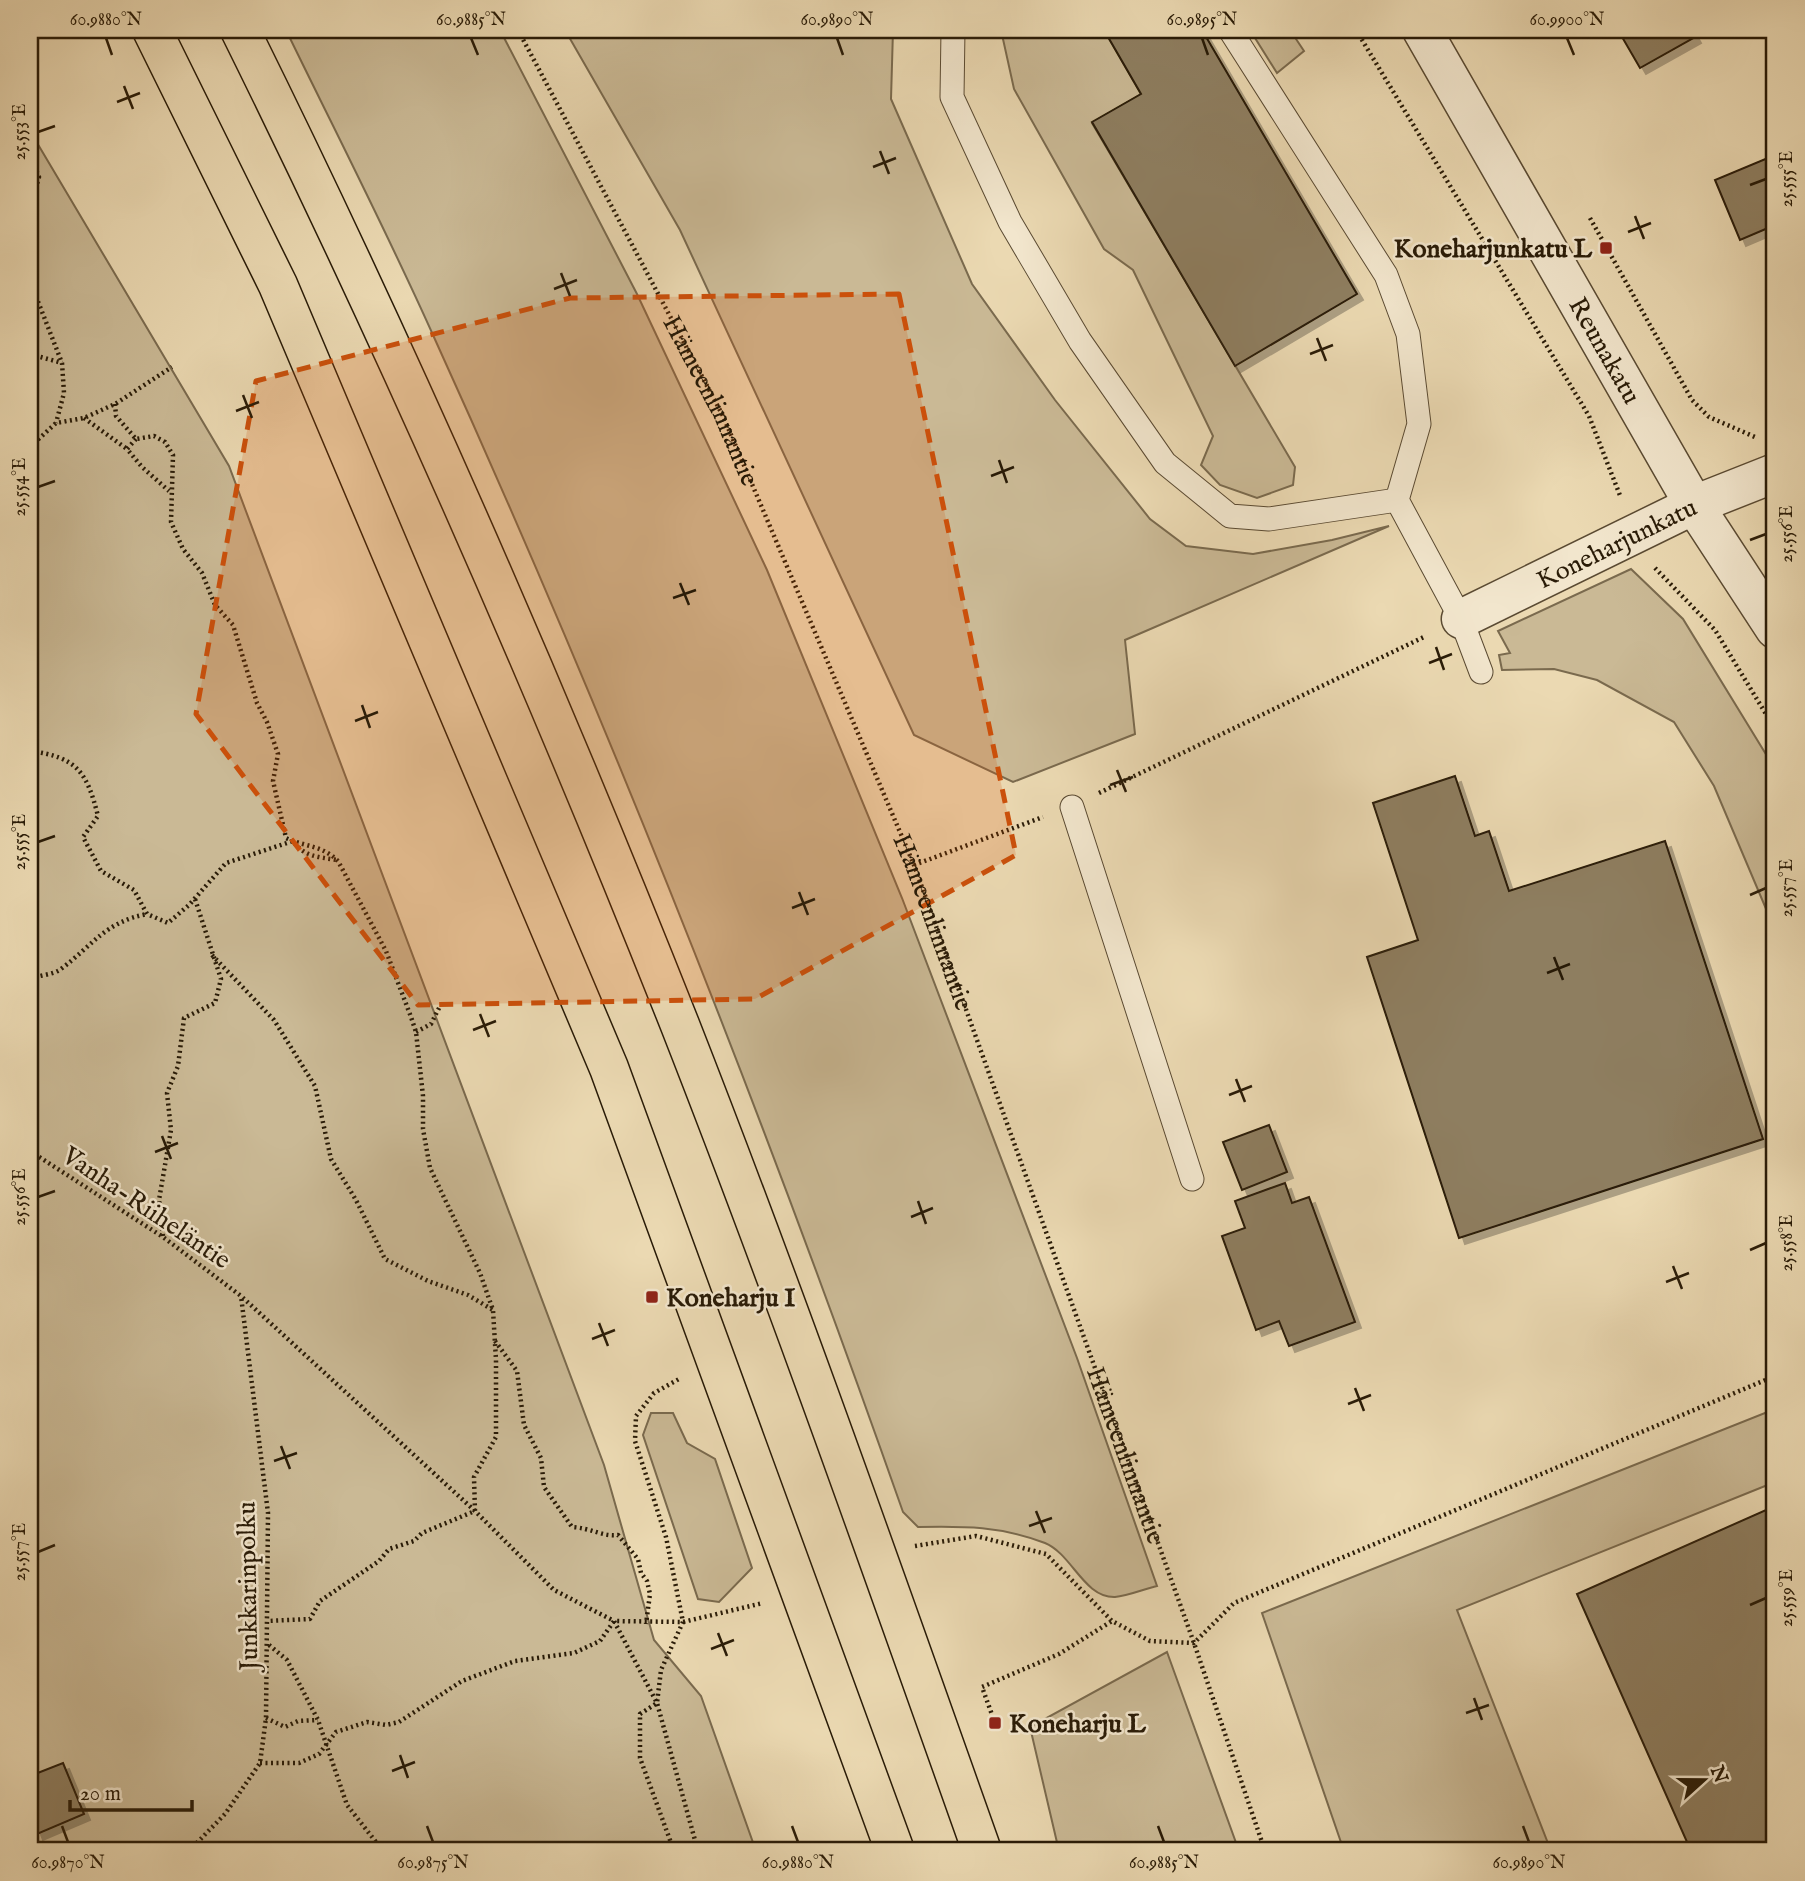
<svg xmlns="http://www.w3.org/2000/svg" width="1805" height="1881" font-family="'IM FELL English',serif">
  <style>
    .green { fill: #cab995; stroke: #7a6a4e; stroke-width: 2 }
    .building { fill: #8e7e60; stroke: #291b07; stroke-width: 2; filter: url(#shadow) }
    .lines { fill: none; stroke-linecap: round; stroke-linejoin: round }
    .service-casing { stroke: #5a4a32; stroke-width: 25 }
    .minor-casing { stroke: #5a4a32; stroke-width: 41 }
    .tertiary-casing { stroke: #5a4a32; stroke-width: 41 }
    .primary-casing { stroke: #291b07; stroke-width: 41 }
    .path { stroke: #291b07; stroke-width: 4.5; stroke-dasharray: 2 3.5; stroke-linecap: butt }
    .service { stroke: #f2e6cd; stroke-width: 23 }
    .minor { stroke: #f2e6cd; stroke-width: 38 }
    .tertiary { stroke: #f2e6cd; stroke-width: 38 }
    .primary { stroke: #ebd9b2; stroke-width: 38 }
    .marked { fill: #cb500b; fill-opacity: 0.2; stroke: #cb500b; stroke-width: 5; stroke-dasharray: 14 9; stroke-linejoin: round }
    .ticks { fill: none; stroke: #291b07; stroke-width: 2.5 }
    .poi-dot { fill: #8f2418; stroke: #f2e6cd; stroke-width: 2.5 }
    .labels { text-anchor: middle; stroke-width: 5; stroke-linejoin: round; paint-order: stroke }
    .poi-label { font-size: 26px; font-weight: bold; fill: #291b07; stroke: #f2e6cd; text-anchor: start }
    .street-label { font-size: 26px; fill: #291b07; stroke: #f2e6cd }
    .neatline { fill: none; stroke: #291b07; stroke-width: 2.5 }
    .ticks-label { font-size: 18px; text-anchor: middle; fill: #291b07 }
  </style>
  <defs>
    <filter id="shadow"><feDropShadow dx="6" dy="6" stdDeviation="0" flood-color="#0004"/></filter>
  </defs>
  <rect width="100%" height="100%" fill="#ebd9b2"/>
  <filter id="stains"><feTurbulence type="fractalNoise" baseFrequency=".00286" numOctaves="4"/><feColorMatrix values="0 0 0 0 .2 0 0 0 0 .09 0 0 0 0 .02 0 0 0 .5 -.17"/></filter>
  <radialGradient id="worn" r=".72"><stop offset=".6" stop-color="#630" stop-opacity="0"/><stop offset="1" stop-color="#630" stop-opacity=".3"/></radialGradient>
  <g class="green">
    <path d="M286,30h214l137,264 130,276 135,328 175,460 80,228c-13,3 -29,10 -42,11 -31,1 -43,-43 -70,-54 -44,-17 -81,-17 -127,-16l-15,-15c-140,-398 -295,-792 -470,-1177 -46,-103 -98,-204 -147,-305z"/>
    <path d="M565,30h328l-2,69 81,185 83,116 95,119 36,27 67,8 79,-14 57,-14 -264,114 10,94 -122,48 -99,-47 -234,-505z"/>
    <path d="M1001,30h103l37,64 -49,29 203,344 -2,18 -36,13 -37,-13 -19,-20 12,-29 -80,-166 -29,-21 -90,-160z"/>
    <path d="M1250,30h40l14,21 -27,22z"/>
    <path d="M30,131l199,335 375,999 50,175 47,56 55,155h-726z"/>
    <path d="M1631,569l52,50 92,150v161l-61,-144 -40,-64 -77,-42 -43,-11 -52,1 -3,-15 11,-2 -12,-22z"/>
    <path d="M1775,1409v73l-318,128 94,241h-207l-82,-238z"/>
    <path d="M651,1413h22l14,30 28,16 37,109 -33,34 -21,-3 -55,-164z"/>
    <path d="M1167,1652l72,199h-180l-29,-124z"/>
  </g>
  <g class="building">
    <path d="M1104,30h98l155,264 -122,72 -143,-244 49,-28z"/>
    <path d="M1618,30h73l4,7 -55,31z"/>
    <path d="M1775,155v70l-35,15 -25,-60z"/>
    <path d="M1455,776l20,60 14,-5 20,60 156,-50 98,298 -304,99 -92,-281 51,-17 -45,-137z"/>
    <path d="M1269,1125l18,47 -45,18 -19,-48z"/>
    <path d="M1285,1183l7,20 17,-6 46,125 -66,24 -10,-25 -23,9 -34,-94 23,-8 -10,-27z"/>
    <path d="M1775,1506v345h-84l-114,-257z"/>
    <path d="M63,1763l21,51 -47,20 -7,-19v-39z"/>
  </g>
  <g class="lines">
    <defs>
      <g id="service">
        <path d="M953,30l-1,67 58,125 70,119 85,122 65,53 39,3 128,-19"/>
        <path d="M1230,30l156,245 22,59 11,90 -22,76 64,119 20,53"/>
        <path d="M1072,807l120,372"/>
      </g>
      <g id="minor">
        <path id="s2" d="M1461,619l233,-114 81,-32"/>
      </g>
      <g id="tertiary">
        <path id="s3" d="M1422,30l272,475 81,124"/>
      </g>
      <g id="primary">
        <path d="M152,30l126,255 331,783 286,783"/>
        <path d="M240,30c161,325 306,657 440,995 107,273 204,550 302,826"/>
      </g>
    </defs>
    <use href="#service" class="service-casing"/>
    <use href="#minor" class="minor-casing"/>
    <use href="#tertiary" class="tertiary-casing"/>
    <use href="#primary" class="primary-casing"/>
    <g class="path">
      <path id="s1" d="M518,30l205,386 191,449 280,778 71,208"/>
      <path d="M1356,30l233,386 32,82"/>
      <path d="M30,156l9,21 -9,32"/>
      <path d="M1590,218l102,182 17,17 46,20"/>
      <path d="M30,281l32,82 2,30 -8,30"/>
      <path d="M30,354l32,9"/>
      <path d="M115,404l1,12 20,23 18,-3 11,6 8,13 -2,67 12,27 19,24 13,32 18,20 24,78 10,19 11,32 -5,27 13,57c19,9 36,7 52,23l48,90 25,66 5,15 7,64v33l7,39 50,105 13,37 3,50v77l-22,40 1,34 -53,22 -8,8 -25,8 -10,12 -59,40 -10,18 -42,2"/>
      <path d="M84,418l43,31"/>
      <path d="M136,439l-9,10 15,18 27,24"/>
      <path d="M30,447l26,-24 28,-5 31,-14 57,-37"/>
      <path d="M1655,568l60,62 60,99"/>
      <path d="M30,751c48,6 57,22 68,65l-15,21 18,34 33,19 13,24 21,9 21,-18 37,-42 67,-22c11,16 26,16 44,19"/>
      <path d="M1099,793l327,-157"/>
      <path d="M914,865l129,-48"/>
      <path d="M212,955l62,65 41,66 16,73 25,41 29,59 43,22 40,14 25,15"/>
      <path d="M30,979c9,-4 23,-4 31,-10 32,-24 44,-47 86,-55"/>
      <path d="M416,1032l15,-8 9,-18"/>
      <path d="M30,1151l133,86 78,59 234,215 79,79 60,31 43,82 41,148"/>
      <path d="M163,1236l-4,-36 12,-70 -4,-37 11,-27 6,-48 31,-15 6,-24 -26,-80"/>
      <path d="M495,1341l22,30 7,54 17,33 3,29 28,40c19,1 31,10 46,8l20,24 3,14 6,8 3,13 -4,30"/>
      <path d="M915,1546l61,-10 70,18 66,67 38,20 44,2 40,-40 541,-227"/>
      <path d="M269,1645l18,15 31,60 29,85 36,46"/>
      <path d="M266,1718l19,9 13,-6 20,-1"/>
      <path d="M995,1723l-13,-36 77,-33 53,-33"/>
      <path d="M260,1763h39l20,-9 17,-22 31,-10 19,3 13,-3 63,-41 53,-20 59,-8 26,-12 14,-20 69,1 80,-19"/>
      <path d="M189,1851l36,-37 35,-51 6,-45 2,-205 -27,-217"/>
      <path d="M674,1851l-34,-93v-44l17,-11 4,-33 22,-48 -17,-85 -31,-96 1,-25 18,-23 25,-14"/>
    </g>
    <use href="#service" class="service"/>
    <use href="#minor" class="minor"/>
    <use href="#tertiary" class="tertiary"/>
    <use href="#primary" class="primary"/>
  </g>
  <path class="marked" d="M899,294l117,561 -261,144 -337,6 -222,-291 60,-333 314,-83z"/>
  <path class="ticks" d="M106,38l6,17M471,38l7,17M837,38l6,17M1202,38l6,17M1567,38l7,17M124,86l9,23M117,102l23,-9M38,132l17,-6M880,151l9,23M873,167l23,-9M1750,185l16,-6M1635,216l9,23M1628,232l23,-9M561,273l9,23M554,289l23,-9M1317,338l9,23M1310,354l23,-9M243,395l9,23M236,411l23,-9M999,460l8,23M991,476l23,-9M38,487l17,-6M1750,540l16,-6M680,583l9,22M673,598l23,-8M1436,647l8,23M1429,663l23,-9M362,705l8,23M355,721l23,-9M1117,770l9,22M1110,785l23,-8M38,842l17,-6M799,892l9,23M1750,895l16,-7M792,908l23,-9M1554,957l9,23M1547,973l23,-9M480,1014l9,23M473,1030l23,-9M1236,1079l9,23M1229,1095l23,-9M162,1136l9,23M155,1152l23,-9M38,1197l17,-6M918,1201l8,23M911,1217l22,-9M1750,1250l16,-7M1673,1266l9,23M1666,1282l23,-9M599,1323l9,23M592,1339l23,-9M1355,1388l9,23M1348,1404l23,-9M281,1446l9,23M274,1461l23,-8M1036,1511l9,22M1029,1526l23,-8M38,1552l17,-7M1750,1605l16,-7M718,1633l9,23M711,1649l23,-9M1474,1698l8,22M1466,1713l23,-8M400,1755l8,23M392,1771l23,-9M62,1826l6,16M427,1826l6,16M792,1826l6,16M1158,1826l6,16M1523,1826l6,16"/>
  <g class="poi-dot">
    <rect x="1599" y="241" width="14" height="14" rx="3.5"/>
    <rect x="645" y="1290" width="14" height="14" rx="3.5"/>
    <rect x="988" y="1716" width="14" height="14" rx="3.5"/>
  </g>
  <g class="labels">
    <g class="poi-label">
      <text x="1592" y="257" text-anchor="end">Koneharjunkatu L</text>
      <text x="666" y="1306">Koneharju I</text>
      <text x="1009" y="1732">Koneharju L</text>
    </g>
    <g class="street-label">
      <text dy="9" stroke="none"><textPath href="#s3" startOffset="369">Reunakatu</textPath></text>
      <text dy="9" stroke="none"><textPath href="#s1" startOffset="418">Hämeenlinnantie</textPath></text>
      <text dy="9" stroke="none"><textPath href="#s2" startOffset="173">Koneharjunkatu</textPath></text>
      <text dy="9" stroke="none"><textPath href="#s1" startOffset="985">Hämeenlinnantie</textPath></text>
      <text transform="translate(147 1207) rotate(34)" y="9">Vanha-Riiheläntie</text>
      <text dy="9" stroke="none"><textPath href="#s1" startOffset="1552">Hämeenlinnantie</textPath></text>
      <text transform="translate(247 1586) rotate(-91)" y="9">Junkkarinpolku</text>
    </g>
  </g>
  <rect width="1805" height="1881" fill="none" stroke="#ebd9b2" stroke-width="77"/>
  <g transform="translate(1704 1780) rotate(69)" stroke="#f2e6cd" stroke-width="5" paint-order="stroke">
  <path d="M0-5L12 26L0 18L-12 26Z" fill="#291b07"/>
  <text y="-10" font-size="19" font-weight="bold" text-anchor="middle" fill="#291b07">N</text>
  </g>
  <path d="M70 1800v10h122v-10" fill="none" stroke="#291b07" stroke-width="3.5"/>
  <text x="80" y="1800" font-size="21" fill="#291b07" stroke="#f2e6cd" stroke-width="5" paint-order="stroke">20 m</text>
  <rect x="38" y="38" width="1728" height="1804" class="neatline"/>
  <g class="ticks-label">
    <text x="106" y="25">60.9880°N</text>
    <text x="471" y="25">60.9885°N</text>
    <text x="837" y="25">60.9890°N</text>
    <text x="1202" y="25">60.9895°N</text>
    <text x="1567" y="25">60.9900°N</text>
    <text transform="translate(19 132) rotate(-90)" y="6">25.553°E</text>
    <text transform="translate(1786 179) rotate(-90)" y="6">25.555°E</text>
    <text transform="translate(19 487) rotate(-90)" y="6">25.554°E</text>
    <text transform="translate(1786 534) rotate(-90)" y="6">25.556°E</text>
    <text transform="translate(19 842) rotate(-90)" y="6">25.555°E</text>
    <text transform="translate(1786 888) rotate(-90)" y="6">25.557°E</text>
    <text transform="translate(19 1197) rotate(-90)" y="6">25.556°E</text>
    <text transform="translate(1786 1243) rotate(-90)" y="6">25.558°E</text>
    <text transform="translate(19 1552) rotate(-90)" y="6">25.557°E</text>
    <text transform="translate(1786 1598) rotate(-90)" y="6">25.559°E</text>
    <text x="68" y="1868">60.9870°N</text>
    <text x="433" y="1868">60.9875°N</text>
    <text x="798" y="1868">60.9880°N</text>
    <text x="1164" y="1868">60.9885°N</text>
    <text x="1529" y="1868">60.9890°N</text>
  </g>
  <rect width="100%" height="100%" filter="url(#stains)"/>
  <rect width="100%" height="100%" fill="url(#worn)"/>
</svg>
